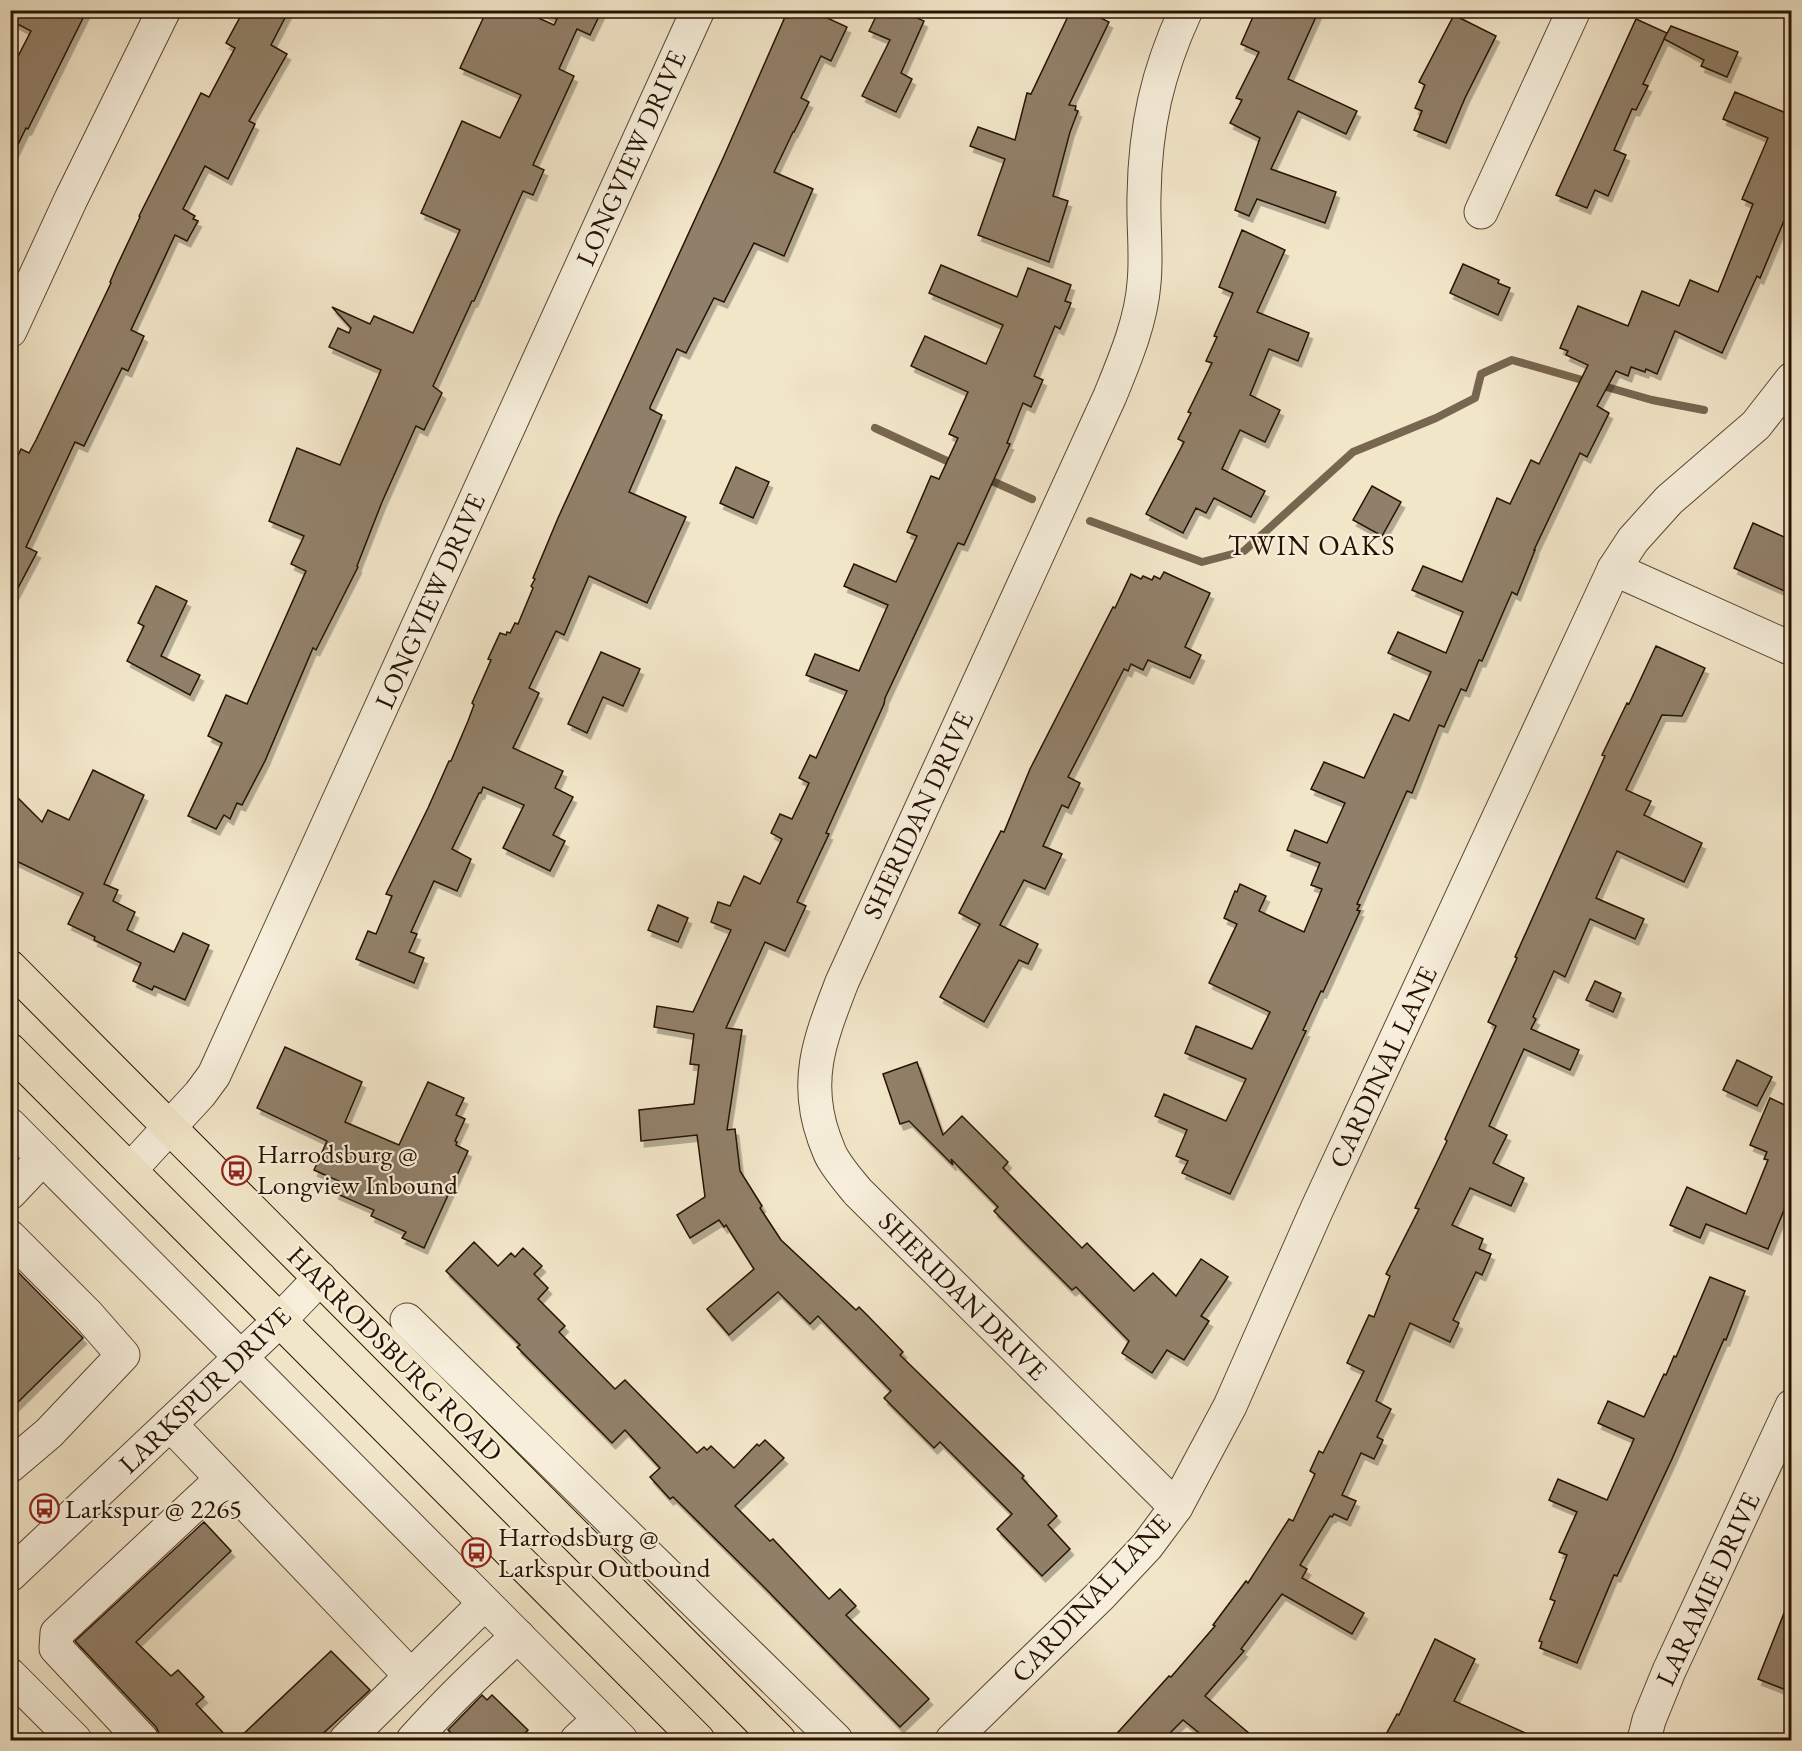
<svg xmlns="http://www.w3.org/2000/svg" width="1802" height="1751" font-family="'EB Garamond',serif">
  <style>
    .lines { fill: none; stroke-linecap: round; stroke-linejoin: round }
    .stream { stroke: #776650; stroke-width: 8 }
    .building { fill: #918069; stroke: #271200; stroke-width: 1.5; filter: url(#shadow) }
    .minor-casing { stroke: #5a4732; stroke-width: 35 }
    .major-casing { stroke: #271200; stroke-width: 35 }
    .minor { stroke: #f7efdc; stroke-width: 33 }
    .major { stroke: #f2e6c9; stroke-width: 33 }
    .labels { text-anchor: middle; stroke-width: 4.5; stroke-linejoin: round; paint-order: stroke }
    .street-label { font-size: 27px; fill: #271200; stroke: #f7efdc }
    .poi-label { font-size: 27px; fill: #271200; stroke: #f7efdc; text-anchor: start }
    .neighbourhood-label { font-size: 28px; letter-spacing: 1.5px; fill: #271200; stroke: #f7efdc }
  </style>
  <defs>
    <filter id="shadow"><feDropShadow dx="3.5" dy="6" stdDeviation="0" flood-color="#0004"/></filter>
  </defs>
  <rect width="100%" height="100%" fill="#f2e6c9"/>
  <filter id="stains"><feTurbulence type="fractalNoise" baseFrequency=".00333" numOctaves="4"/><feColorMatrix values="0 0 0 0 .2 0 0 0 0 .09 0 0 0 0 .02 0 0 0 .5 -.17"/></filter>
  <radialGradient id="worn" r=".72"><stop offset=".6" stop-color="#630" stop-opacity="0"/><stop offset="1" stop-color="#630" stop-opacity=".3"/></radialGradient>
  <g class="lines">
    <g class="stream">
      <path d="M875,428l83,38"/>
      <path d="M983,477l49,22"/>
      <path d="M1090,521l112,41 42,-11 109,-99 83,-34 39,-20 6,-24 31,-14 140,40 52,10"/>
    </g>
  </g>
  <g class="building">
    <path d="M10,10h77l-59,119 -2,-1 -16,33v-89l21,-41 -21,-11z"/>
    <path d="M244,10h45l-18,35 16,9 -38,67 6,3 -27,55 -23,-13 -22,43 12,7 -2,3 5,2 -11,20 -12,-6 -44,95 13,6 -16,35 -6,-3 -38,78 -9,-4 -49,105 11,5 -27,51v-124l5,-10 -3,-1 9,-19 8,4 7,-13 75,-157 -1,-1 6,-14 24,-51 -1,-1 62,-123 8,4 26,-49 -9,-5z"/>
    <path d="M487,10h34l33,15 3,-6 -18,-9h63l-12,25 -13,-6 -18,40 15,7 -41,89 11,5 -11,25 -10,-4 -49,110h-2l-39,85 9,7 -18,37 -8,-4 -34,76 -25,64 1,1 -42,83 -3,-2 -48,113 -23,44 -5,-2 -7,16 -6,-4 -8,14 -28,-13 34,-73 -14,-7 18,-41 21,9 59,-133 -15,-7 13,-28 -35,-15 28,-73 43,17 41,-95 -52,-23 9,-19 11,5 2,-5 -19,-21 38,17 4,-8 39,17 47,-103 -39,-17 41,-92 38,17 21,-43 -61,-27z"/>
    <path d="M791,10h19l37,17 -16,34 -10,-5 -20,42 8,4 -15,30h-1l-19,40 39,17 -29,67 -30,-13 -30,59 -10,-4 -28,55 -9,-4 -27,58v2l12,6 -33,77 57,25 -39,86 -58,-27 -25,59 -8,-4 -27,57 10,5 -26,55 50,23 -8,17 18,9 -20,38 12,6 -15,30 -47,-23 21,-43 -41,-18 -2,6h-2l-27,56 19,10 -14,32 -23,-10 -23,51 6,2 -8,18 15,6 -10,25 -58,-24 12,-28 8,3 16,-38 -6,-2 42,-86 21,-47h2l17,-40 6,-16 -2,-2 19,-43 -3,-1 12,-26 6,2 1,-3 3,1 5,-10 3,1 15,-36 -2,-2 4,-7 -2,-1 25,-60 166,-362 61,-139 3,1z"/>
    <path d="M879,10h21l24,11 -23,52 11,6 -16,33 -34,-16 28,-56 -21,-9z"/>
    <path d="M1071,10h14l24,12 -40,83 7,1 -1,4 3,1 -8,21 -17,64 15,5 -19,61 -71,-27 27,-76 -35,-13 8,-19 37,13 12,-47 4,1z"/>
    <path d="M1256,10h63l-31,69 69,32 -11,23 -48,-23 -27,58 65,23 -11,31 -68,-24 -8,17 -14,-6 25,-72 -30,-15 12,-23 -6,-2 23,-46 -18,-8z"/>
    <path d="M1454,15l42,21 -31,62 -19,45 -32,-13 8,-19 -7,-3 10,-23 -6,-3z"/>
    <path d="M1636,19l31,14 -24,51 5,2 -12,24 -4,-1 -18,41 12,5 -18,41 -13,-6 -8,18 -31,-13z"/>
    <path d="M1671,26l67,26 -11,25 -26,-11 3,-6 -40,-21z"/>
    <path d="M1735,92l56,23v89l-31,74 -3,-2 -35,77 -47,-22 -18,43 -11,-5 -1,3 -14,-5 -3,9 -12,-5 -19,35 12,7 -22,44 -7,-4 -46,97h1l-18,45 -5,-3 -30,69 -3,-1 -13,31 -5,-2 -17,38 -5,-2 -27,68 -5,-2 -50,113 3,1 -3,5 3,1 -37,81 -2,-1 -18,39 3,1 -76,163 -48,-21 6,-12 -12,-5 11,-26 -32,-14 9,-22 62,27 20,-42 -61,-26 11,-27 56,23 18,-37 -61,-29 28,-59 -13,-6 11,-27 2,1 3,-8 26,12 -7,15 45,21 18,-43 -11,-4 9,-22 -33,-13 8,-20 32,13 18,-40 -34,-14 13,-27 40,16 30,-64 15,7 22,-49 -43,-19 10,-21 48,21 17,-41 -51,-22 11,-24 39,16 35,-84 13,6 21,-44 8,4 49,-99 -22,-10 2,-4 -8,-3 18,-42 50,20 14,-35 37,15 11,-26 28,12 35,-88 -11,-5 26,-61 -45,-19z"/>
    <path d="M1242,230l43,20 -28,62 52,21 -11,28 -29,-12 -19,46 30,15 -15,32 -25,-12 -18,39 43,22 -14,26 -37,-19 -8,15 -10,-5 -13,25 -37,-19 38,-72 -6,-3 13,-26 -3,-1 24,-49 -6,-2 11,-24 -3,-1 19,-43 -14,-6z"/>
    <path d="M1463,264l36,16 -1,3 12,5 -12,27 -48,-22z"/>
    <path d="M941,265l76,32 11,-29 43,17 -6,16 6,2 -11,26 -5,-3 -21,50 9,4 -12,27 -8,-4 -16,40 3,1 -46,101 -6,-2 -73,155 -1,6 -58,129 3,1 -32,68 9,4 -21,45 -20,-9 -39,86 16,2 -15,100 8,-1 5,42 22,35 -2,2 21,32 75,70 3,-3 10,10 34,35 -3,3 124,121 -2,2 35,38 -9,9 22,24 -28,27 -45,-47 15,-15 -72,-72 -6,6 -50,-50 7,-7 -73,-75 -8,8 -32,-32 -49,43 -22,-26 47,-40 -28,-44 -2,2 -5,-7 -29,18 -13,-23 28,-18 -8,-62 -56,6 -2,-31 55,-6 5,-39 -9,-1 4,-30 -40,-7 3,-21 36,6 38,-82 -20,-8 7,-20 12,4 14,-30 16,8 22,-45 -11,-6 9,-19 12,5 17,-36 -10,-5 11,-23 6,3 31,-67 -41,-16 9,-21 44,17 29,-66 -44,-19 10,-22 42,18 21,-46 -10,-4 24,-56 8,3 19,-41 -9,-4 19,-42 -57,-26 14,-30 61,28 17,-39 -74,-32z"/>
    <path d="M736,467l33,15 -16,36 -33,-15z"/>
    <path d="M1372,486l29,16 -19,34 -29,-16z"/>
    <path d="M1753,523l38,17v54l-57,-26z"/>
    <path d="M1164,572l46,21 -25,54 16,8 -11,23 -42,-18 -5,10 -12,-6 -3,7 -4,-2 -56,108 12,6 -12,25 -6,-3 -19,41 19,8 -17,35 -21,-9 -24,45 38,19 -10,20 -9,-4 -35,62 -44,-25 40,-73 -21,-11 42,-82 3,1 26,-63 83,-162 2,1 16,-34 10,5 2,-3 9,4 2,-4 6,3z"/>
    <path d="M156,586l31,15 -26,55 39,19 -10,20 -63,-34 17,-35 -6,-3z"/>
    <path d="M1656,646l49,22 -23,48 -20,-1 -36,75 25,11 -7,14 58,28 -18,39 -67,-31 -21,47 48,21 -9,20 -45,-20 -25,58 -11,-6 -21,46 3,2 -5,10 48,21 -9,20 -46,-21 -35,77 18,9 -14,28 31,15 -13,28 -41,-18 -18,37 31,14 -4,10 12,5 -9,21 -6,-3 -23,48 6,3 -9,19 -40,-19 -34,78 15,8 -14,28 6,3 -9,19 -13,-6 -19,42 14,6 -9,19 -13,-6 -2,3 -2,-1 -30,49 7,4 -5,9 62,35 -12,21 -70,-40 -41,55 3,2 -39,45 52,44h-49l-25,-20 -20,20h-52l58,-64 2,1 44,-51 -2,-1 33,-44 2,2 41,-64 4,2 22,-47 -5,-3 9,-20 4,2 41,-82 -17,-8 22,-48 5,2 16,-41 -4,-2 33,-65 -4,-1 32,-67 -2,-2 51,-113 -8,-4 29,-64 -2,-1 90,-201 -3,-1 25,-52 2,1z"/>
    <path d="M601,652l39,17 -17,37 -20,-9 -16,36 -19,-9z"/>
    <path d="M93,770l51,25 -40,89 14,6 -5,11 22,11 -8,18 47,22 9,-19 26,12 -24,55 -31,-14 -2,4 -19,-9 8,-18 -47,-23 1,-3 -27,-13 15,-31 -73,-35v-68l32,32 6,-12 21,10z"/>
    <path d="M658,905l30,13 -10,24 -30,-12z"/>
    <path d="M1595,981l26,12 -8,19 -27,-12z"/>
    <path d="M285,1047l77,35 -17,40 54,23 29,-63 36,16 -8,17 9,4 -10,22 2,1 -1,3 12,6 -44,97 -22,-10 4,-6 -35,-16 3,-6 -39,-17 6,-11 -27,-12 13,-29 -70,-33z"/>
    <path d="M1737,1060l35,17 -15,29 -34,-16z"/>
    <path d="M917,1062l26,73 19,-19 46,46 -5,6 79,80 5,-5 47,48 19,-18 23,23 25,-37 27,18 -27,39 8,5 -25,39 -17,-10 -15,23 -30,-20 7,-12 -53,-54 -4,3 -49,-49 -29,-30 4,-4 -47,-48 2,6 -44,-44 -9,3 -17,-50z"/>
    <path d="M1770,1098l21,10v85l-23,56 -62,-25 -6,14 -30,-13 17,-38 59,27 22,-54 -4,-1 3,-7 -17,-7z"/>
    <path d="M474,1242l24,24 13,-13 4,4 8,-9 19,18 -8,8 14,14 -10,11 27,27 -6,6 56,57 10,-9 72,73 7,-6 3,3 4,-4 23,22 23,-24 2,2 6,-6 19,18 -49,48 35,35 3,-2 56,60 11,-10 16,17 -10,9 83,84 -29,28 -135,-139 -92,-91 -3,2 -20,-22 10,-9 -35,-38 -13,13 -95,-96 3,-2 -74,-74z"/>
    <path d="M10,1264l73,74 -73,72z"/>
    <path d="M1710,1277l35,14 -19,49 -2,-1 -52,120 -55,117 -3,-1 -37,88 -37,-15 2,-6 -3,-1 16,-40 -5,-2 17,-44 -8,-3 18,-40 -28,-12 9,-21 49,21 27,-61 -36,-16 10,-22 36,16 20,-43 2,1 8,-19 2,1z"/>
    <path d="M204,1522l27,29 -95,91 35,34 7,-6 26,27 -8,7 34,36h-70v-5l-4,-8 -81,-86z"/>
    <path d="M1790,1598h1v94l-33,-13z"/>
    <path d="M1435,1639l40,20 -21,42 87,39h-158l14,-26 2,1z"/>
    <path d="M331,1651l39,39 -54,50h-79z"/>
    <path d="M482,1695l5,5 5,-5 36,35 -10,10h-60l-10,-10z"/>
  </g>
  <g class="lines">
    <defs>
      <g id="minor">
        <path d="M1481,212l93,-202"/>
        <path d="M10,331l61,-132 93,-189"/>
        <path d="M1614,569l178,80"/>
        <path d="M10,1125l611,615"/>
        <path d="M130,1170l70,-76 14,-19 484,-1065"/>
        <path d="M10,1193l33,-35"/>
        <path d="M10,1237l77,77 36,41 -74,78 -39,33"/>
        <path d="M407,1320l429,420"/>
        <path d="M170,1424l241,252"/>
        <path d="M1176,1507l-318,-315c-9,-11 -18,-21 -25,-33 -4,-6 -6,-14 -9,-21 -21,-59 -3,-101 18,-156l268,-586c15,-37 31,-74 34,-113 3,-29 -1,-58 0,-87 1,-69 13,-123 42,-186"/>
        <path d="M10,1575l269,-254 41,-43"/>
        <path d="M10,1675l65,65"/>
        <path d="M142,1740l-86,-92 1,-15 165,-154"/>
        <path d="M346,1740l138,-136"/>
        <path d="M413,1740c33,-37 68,-71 105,-104"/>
        <path d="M577,1740l23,-21"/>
        <path d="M952,1740l148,-144 47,-50 29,-39 54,-101 87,-197 297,-640 19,-29 36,-40 87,-75 36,-46"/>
        <path d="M1644,1740l5,-20 20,-49 123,-265"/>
      </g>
      <g id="major">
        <path d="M10,967l769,773"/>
        <path d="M10,1050l688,690"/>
      </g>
    </defs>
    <use href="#minor" class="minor-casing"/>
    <use href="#major" class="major-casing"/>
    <use href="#minor" class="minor"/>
    <use href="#major" class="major"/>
  </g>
  <defs>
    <symbol id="bus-ring" viewBox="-11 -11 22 22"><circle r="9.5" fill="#f7efdc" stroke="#8f2418" stroke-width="1.5"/><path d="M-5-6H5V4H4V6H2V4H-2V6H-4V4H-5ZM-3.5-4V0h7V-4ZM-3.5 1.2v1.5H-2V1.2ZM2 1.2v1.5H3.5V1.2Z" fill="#8f2418"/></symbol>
  </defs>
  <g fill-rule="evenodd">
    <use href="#bus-ring" x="220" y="1154" width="33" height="33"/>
    <use href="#bus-ring" x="28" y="1492" width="33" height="33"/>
    <use href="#bus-ring" x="460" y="1536" width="33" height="33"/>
  </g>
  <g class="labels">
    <g class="street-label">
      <text transform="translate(631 158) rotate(-66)" y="9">LONGVIEW DRIVE</text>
      <text transform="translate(430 601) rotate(-66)" y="9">LONGVIEW DRIVE</text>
      <text transform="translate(918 815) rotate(-65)" y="9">SHERIDAN DRIVE</text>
      <text transform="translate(1383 1067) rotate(-65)" y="9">CARDINAL LANE</text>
      <text transform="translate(963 1296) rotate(45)" y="9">SHERIDAN DRIVE</text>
      <text transform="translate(395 1354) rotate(45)" y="9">HARRODSBURG ROAD</text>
      <text transform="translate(205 1390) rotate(-44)" y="9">LARKSPUR DRIVE</text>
      <text transform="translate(1708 1589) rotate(-65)" y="9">LARAMIE DRIVE</text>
      <text transform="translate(1091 1598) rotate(-47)" y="9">CARDINAL LANE</text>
    </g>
    <g class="poi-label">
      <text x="257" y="1163">Harrodsburg @<tspan x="257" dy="31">Longview Inbound</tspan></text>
      <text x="65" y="1518">Larkspur @ 2265</text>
      <text x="498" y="1546">Harrodsburg @<tspan x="498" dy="31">Larkspur Outbound</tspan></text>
    </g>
    <g class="neighbourhood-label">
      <text x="1312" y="555">TWIN OAKS</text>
    </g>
  </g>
  <rect width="1802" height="1751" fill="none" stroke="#f2e6c9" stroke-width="36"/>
  <rect x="12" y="12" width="1778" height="1727" fill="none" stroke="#271200" stroke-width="3"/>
  <rect x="18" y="18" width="1766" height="1715" fill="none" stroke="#271200" stroke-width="1.5"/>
  <rect width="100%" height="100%" filter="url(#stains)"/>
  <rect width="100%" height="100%" fill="url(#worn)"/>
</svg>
